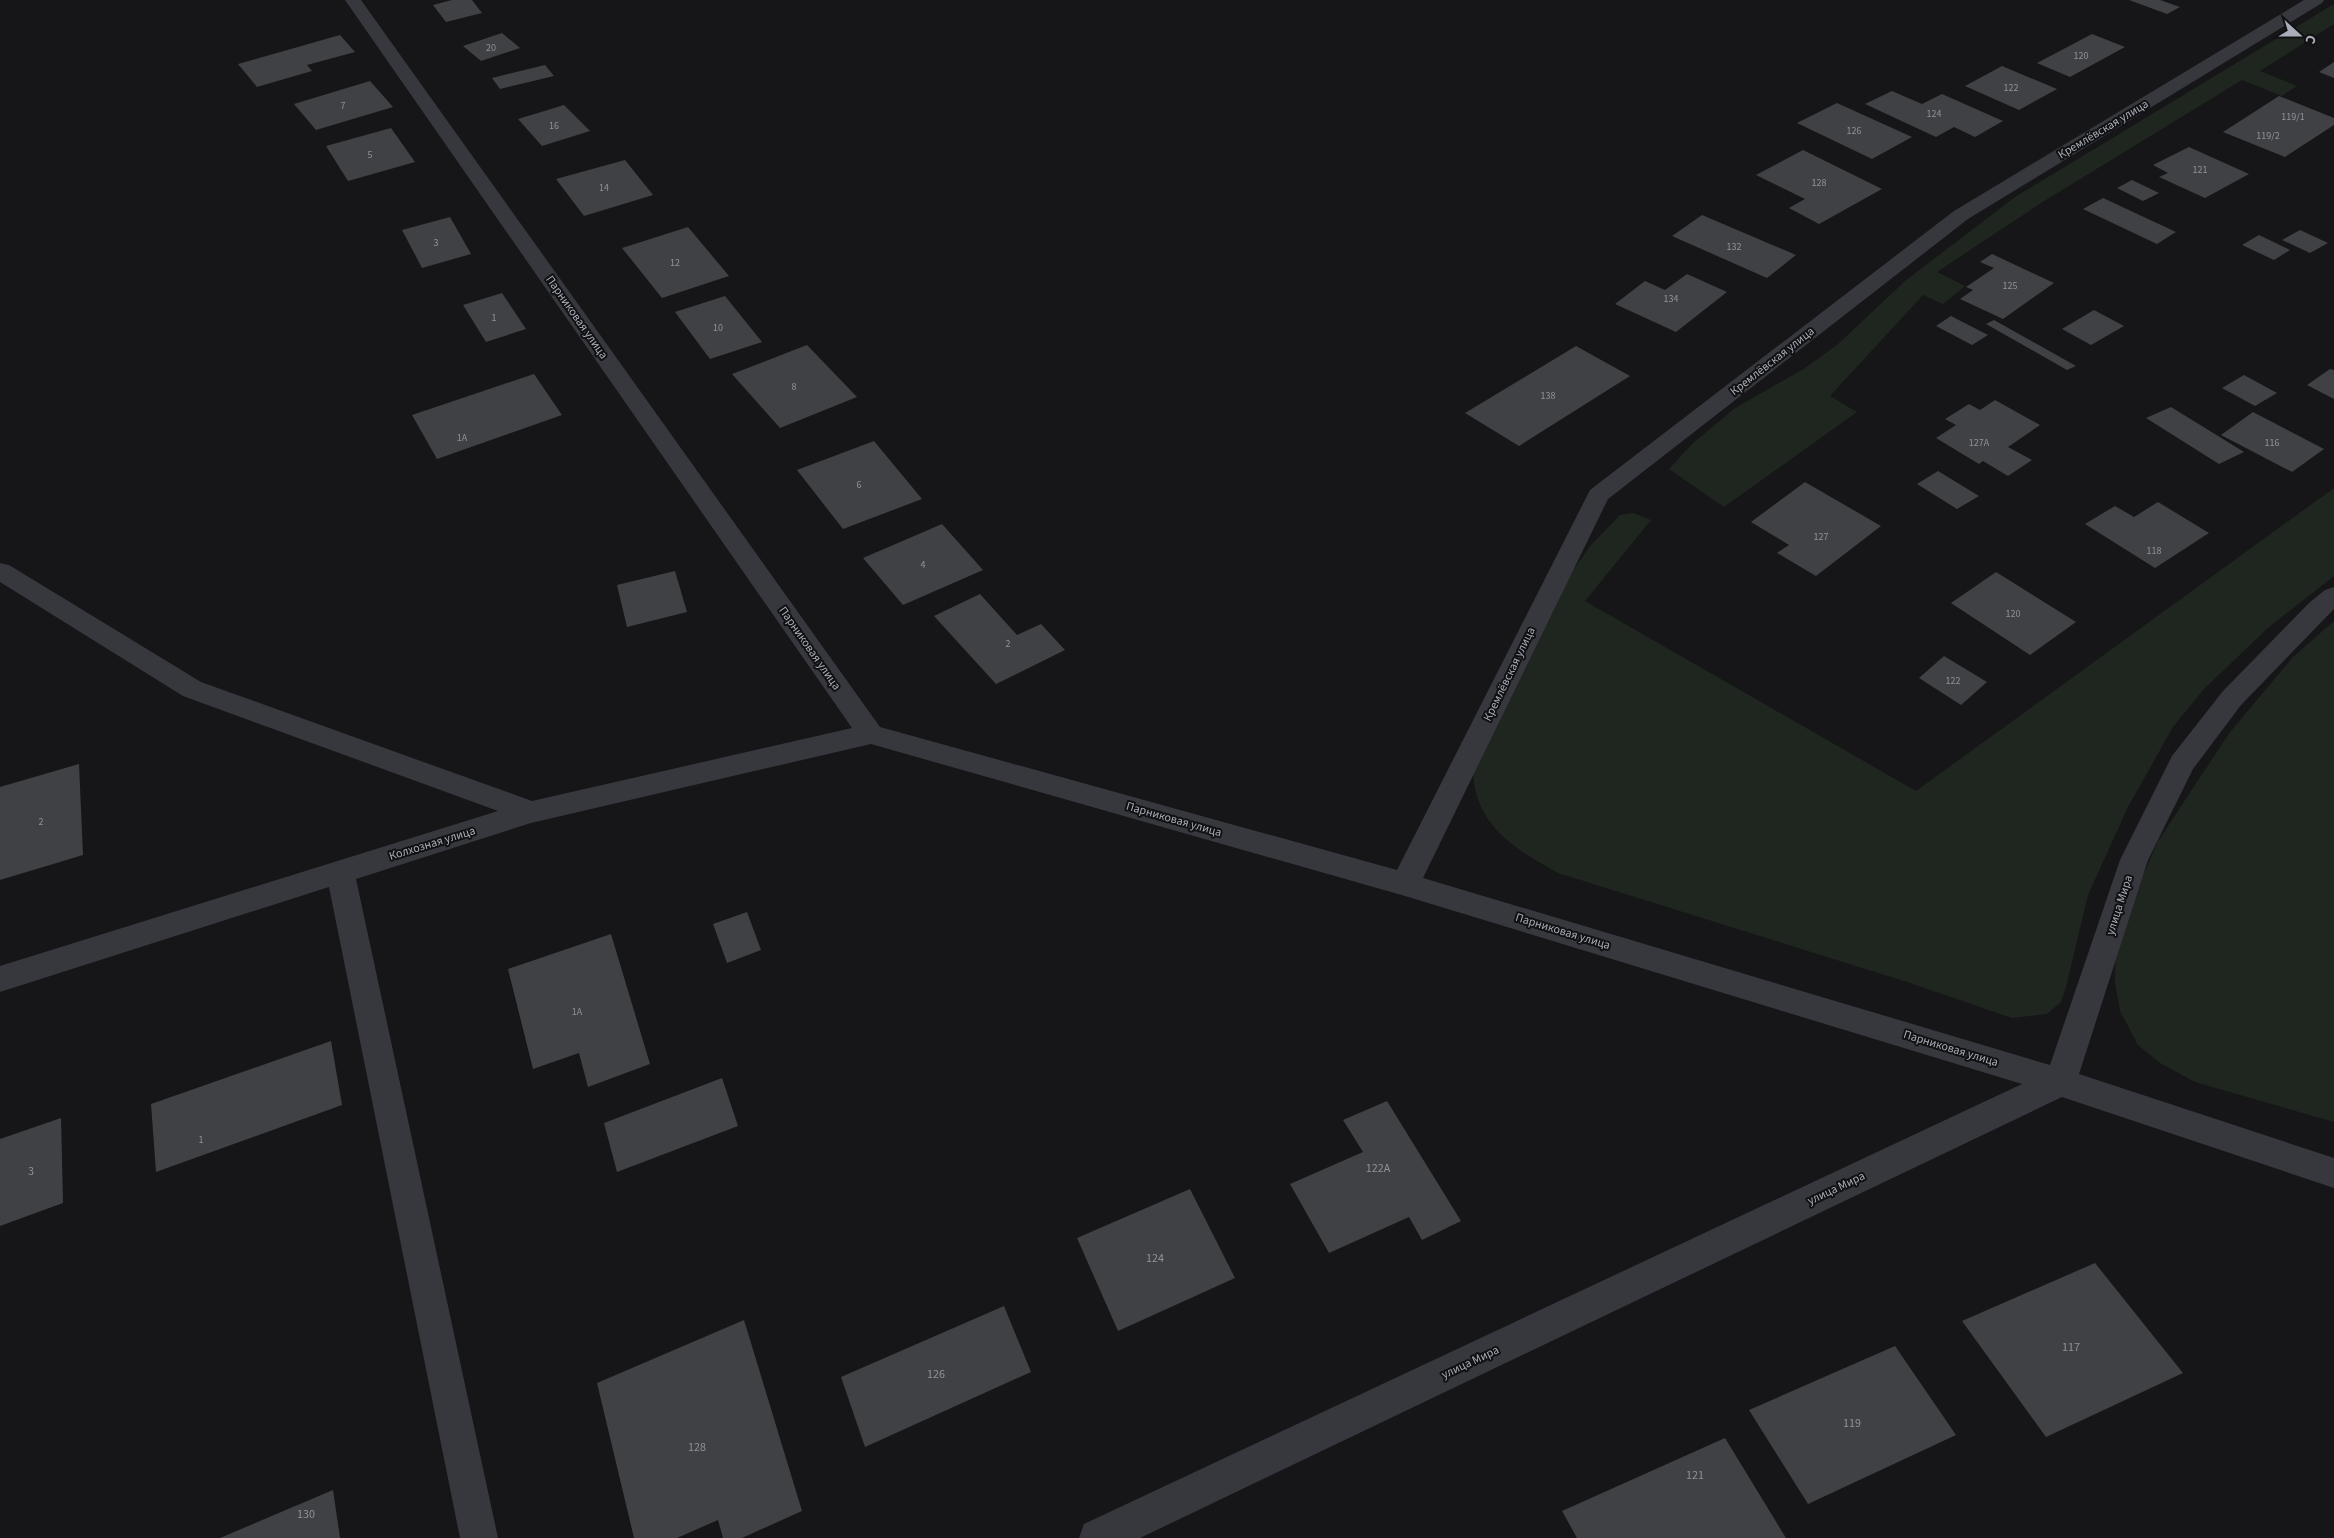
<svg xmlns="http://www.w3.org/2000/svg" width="2334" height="1538" font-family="'Source Sans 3',sans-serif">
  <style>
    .green { fill: #1e261f }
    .building { fill: #404145 }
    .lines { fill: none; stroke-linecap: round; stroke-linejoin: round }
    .minor { fill: #37383d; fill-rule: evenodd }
    .labels { text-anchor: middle; stroke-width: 4; stroke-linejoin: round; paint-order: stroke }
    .number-label { font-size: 10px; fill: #8e929b }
    .street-label { font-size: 12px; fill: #a8adb8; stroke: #111113 }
    .near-number-label { font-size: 12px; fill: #8e929b }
  </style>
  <rect width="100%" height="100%" fill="#161618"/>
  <g class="green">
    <path d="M2334,4v20l-74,47 37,15 -15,10 -40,-16 -201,123 -104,69 28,14 -22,18 -20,-9 -93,101 27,16 -133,95 -55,-38 23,-25 43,-36 70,-40 32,-23 68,-64 110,-84z"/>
    <path d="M2334,488v88l-65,51 -65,62 -31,38 -45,80 -40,88 -22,92 -5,15 -14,12 -35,4 -108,-37 -346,-108c-47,-26 -87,-50 -85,-111l83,-168 35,-49 29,-30 13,-2 18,7 -66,81 331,190z"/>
    <path d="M2334,621v501l-139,-40 -35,-19 -22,-18 -18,-34 -5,-29 1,-45 42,-96 72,-109 63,-75z"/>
  </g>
  <g class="building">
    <path d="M452,0h20l10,13 -36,9 -13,-17z"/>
    <path d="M2129,0h31l20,7 -13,7z"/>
    <path d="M502,33l18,15 -39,13 -18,-15z"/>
    <path d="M2092,34l33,13 -55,30 -33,-14z"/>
    <path d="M340,35l15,17 -48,13 5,6 -55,16 -19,-23z"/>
    <path d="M2334,62v16l-15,-6z"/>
    <path d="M545,65l9,11 -54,13 -8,-11z"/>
    <path d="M2002,66l55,23 -38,21 -54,-24z"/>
    <path d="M370,81l23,26 -77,23 -22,-26z"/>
    <path d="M1892,91l30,13 20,-10 61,27 -28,16 -21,-10 -18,10 -71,-33z"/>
    <path d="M2279,96l55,22v7l-49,32 -62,-25z"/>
    <path d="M1837,103l75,34 -40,22 -75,-36z"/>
    <path d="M564,105l26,26 -48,15 -24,-27z"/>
    <path d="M391,128l24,34 -67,19 -22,-35z"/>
    <path d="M2189,147l60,27 -44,24 -46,-21 9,-4 -15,-8z"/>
    <path d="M1803,150l79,39 -63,35 -30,-16 16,-9 -49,-24z"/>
    <path d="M625,160l28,35 -69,21 -28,-37z"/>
    <path d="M2132,180l27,13 -16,8 -26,-13z"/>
    <path d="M2103,198l73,34 -19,12 -74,-35z"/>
    <path d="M1702,215l94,40 -29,23 -95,-42z"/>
    <path d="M450,217l21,37 -49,14 -20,-38z"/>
    <path d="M688,227l41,49 -67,22 -40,-50z"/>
    <path d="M2300,230l28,13 -18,10 -28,-13z"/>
    <path d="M2259,235l31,15 -16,10 -32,-15z"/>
    <path d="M1992,254l62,29 -51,36 -43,-20 13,-9 -7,-3 28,-19 -14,-6z"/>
    <path d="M1687,274l40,18 -51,40 -61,-28 30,-23 20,9z"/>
    <path d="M502,293l24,36 -40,13 -23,-37z"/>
    <path d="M725,296l37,46 -52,17 -35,-47z"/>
    <path d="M2094,310l30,16 -33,19 -29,-16z"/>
    <path d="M1951,316l37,19 -16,10 -36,-19z"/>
    <path d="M1994,320l82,46 -9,4 -81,-46z"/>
    <path d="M807,345l50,52 -77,31 -48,-54z"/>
    <path d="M1576,346l54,30 -111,70 -54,-33z"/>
    <path d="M2330,369l4,1v29l-27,-14z"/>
    <path d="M534,374l28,41 -125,44 -25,-44z"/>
    <path d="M2244,375l33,18 -22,13 -33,-18z"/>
    <path d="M1995,400l45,25 -32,22 24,13 -24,16 -25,-15 -4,3 -43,-26 20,-13 -11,-6 24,-15 11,6z"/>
    <path d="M2171,407l73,45 -25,12 -73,-46z"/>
    <path d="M2253,412l71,37 -32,23 -71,-37z"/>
    <path d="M874,441l48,58 -79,30 -46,-59z"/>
    <path d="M1938,471l41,25 -22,13 -40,-25z"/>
    <path d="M1805,482l76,44 -65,50 -39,-23 12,-8 -38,-23z"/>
    <path d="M2158,502l51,31 -54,35 -70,-44 30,-18 19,11z"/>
    <path d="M942,524l41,46 -80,35 -40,-47z"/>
    <path d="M675,571l12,41 -60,15 -10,-42z"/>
    <path d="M1996,572l80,50 -46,33 -79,-52z"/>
    <path d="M980,594l37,41 24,-11 24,26 -69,34 -62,-68z"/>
    <path d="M1944,656l43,26 -26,23 -42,-27z"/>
    <path d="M79,764l4,91 -83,25v-93z"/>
    <path d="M747,912l14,38 -34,13 -14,-39z"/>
    <path d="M611,934l39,130 -62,23 -9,-34 -46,16 -25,-100z"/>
    <path d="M331,1041l11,64 -186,67 -5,-68z"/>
    <path d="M722,1078l16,48 -121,46 -13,-49z"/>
    <path d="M1387,1101l74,120 -39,19 -13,-23 -80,36 -39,-69 73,-32 -20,-32z"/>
    <path d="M61,1118l2,85 -63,23v-87z"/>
    <path d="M1190,1189l45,89 -117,53 -41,-93z"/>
    <path d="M2095,1263l88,110 -137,64 -84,-116z"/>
    <path d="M1004,1306l27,66 -166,75 -24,-70z"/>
    <path d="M744,1320l58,191 -60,27h-19l-5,-18 -41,18h-43l-37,-155z"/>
    <path d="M1895,1346l61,89 -148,69 -59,-94z"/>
    <path d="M1725,1438l61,100h-209l-15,-27z"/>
    <path d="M333,1490l7,48h-120z"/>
  </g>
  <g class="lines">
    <path class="minor" d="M345,0h16l519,727 517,143 193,-380 364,-279 350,-211h20l-2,3 -354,216 -360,280 -185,379 627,187 70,-205 52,-104 51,-65 86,-88 16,-13 9,-3v22l-93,96 -48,64 -45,91 -69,214 255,84v30l-272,-91 -922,441h-61l5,-14 938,-440 -617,-188 -534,-152 -340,79 -175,56 142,659h-38l-131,-651 -329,105v-26l498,-155 -315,-115 -183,-114v-19l9,2 192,117 331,119 320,-73z"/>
  </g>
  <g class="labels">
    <g class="number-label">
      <text x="491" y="51">20</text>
      <text x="2081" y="59">120</text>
      <text x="2011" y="91">122</text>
      <text x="343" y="109">7</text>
      <text x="1934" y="117">124</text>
      <text x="2293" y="120">119/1</text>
      <text x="554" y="129">16</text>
      <text x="1854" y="134">126</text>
      <text x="2268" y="139">119/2</text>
      <text x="370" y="158">5</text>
      <text x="2200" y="173">121</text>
      <text x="1819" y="186">128</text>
      <text x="604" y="191">14</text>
      <text x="436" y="246">3</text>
      <text x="1734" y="250">132</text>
      <text x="675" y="266">12</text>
      <text x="2010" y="289">125</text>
      <text x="1671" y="302">134</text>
      <text x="494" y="321">1</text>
      <text x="718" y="331">10</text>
      <text x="794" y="390">8</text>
      <text x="1548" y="399">138</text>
      <text x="462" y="441">1А</text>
      <text x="1979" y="446">127А</text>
      <text x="2272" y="446">116</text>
      <text x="859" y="488">6</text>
      <text x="1821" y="540">127</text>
      <text x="2154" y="554">118</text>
      <text x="923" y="568">4</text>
      <text x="2013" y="617">120</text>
      <text x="1008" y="647">2</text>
      <text x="1953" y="684">122</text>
      <text x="41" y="825">2</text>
      <text x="577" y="1015">1А</text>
      <text x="201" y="1143">1</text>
    </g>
    <g class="street-label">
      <text transform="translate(2103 129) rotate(-31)" y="4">Кремлёвская улица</text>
      <text transform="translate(577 317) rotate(55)" y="4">Парниковая улица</text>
      <text transform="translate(1772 361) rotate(-38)" y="4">Кремлёвская улица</text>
      <text transform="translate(810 648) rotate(55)" y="4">Парниковая улица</text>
      <text transform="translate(1509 674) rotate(-64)" y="4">Кремлёвская улица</text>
      <text transform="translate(1174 819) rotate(16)" y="4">Парниковая улица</text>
      <text transform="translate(432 843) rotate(-17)" y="4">Колхозная улица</text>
      <text transform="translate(2119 905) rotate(-72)" y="4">улица Мира</text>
      <text transform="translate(1563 931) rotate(17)" y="4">Парниковая улица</text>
      <text transform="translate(1951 1048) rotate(17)" y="4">Парниковая улица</text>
      <text transform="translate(1836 1188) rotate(-25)" y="4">улица Мира</text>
      <text transform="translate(1470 1362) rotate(-25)" y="4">улица Мира</text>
    </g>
    <g class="near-number-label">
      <text x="1378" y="1172">122А</text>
      <text x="31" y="1175">3</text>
      <text x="1155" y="1262">124</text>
      <text x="2071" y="1351">117</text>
      <text x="936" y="1378">126</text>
      <text x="1852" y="1427">119</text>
      <text x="697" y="1451">128</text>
      <text x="1695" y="1479">121</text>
      <text x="306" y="1518">130</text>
    </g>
  </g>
  <g transform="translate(2299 35) rotate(111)" stroke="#111113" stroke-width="4" paint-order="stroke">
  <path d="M0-4L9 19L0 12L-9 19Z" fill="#a8adb8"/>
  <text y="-8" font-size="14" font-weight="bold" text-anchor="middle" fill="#a8adb8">С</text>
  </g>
</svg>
